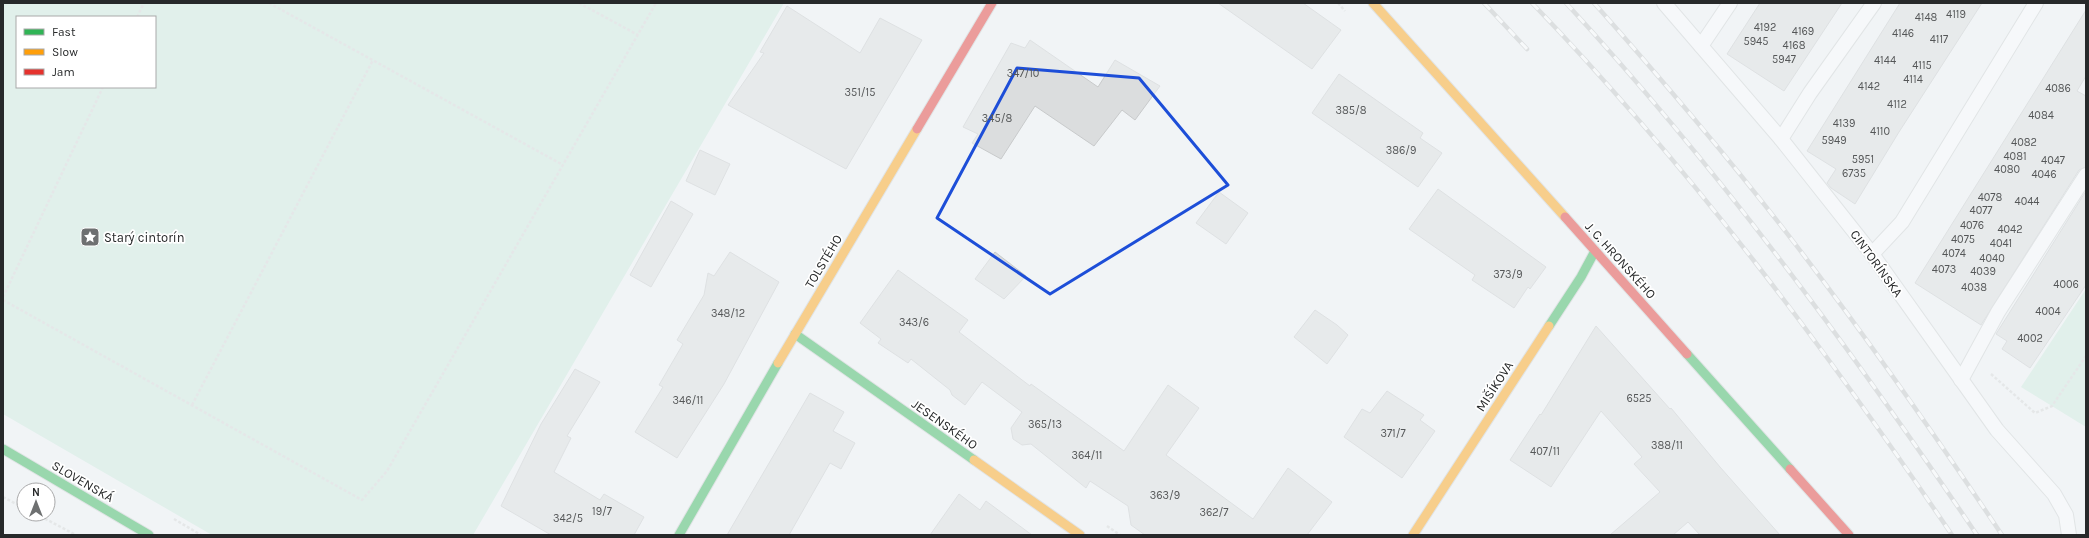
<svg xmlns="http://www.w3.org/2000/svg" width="2089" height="538" font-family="Karla,sans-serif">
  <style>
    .green { fill: #ceeade; fill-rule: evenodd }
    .building { fill: #dbddde; stroke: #c8cacb }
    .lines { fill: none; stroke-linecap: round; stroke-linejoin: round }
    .lane-casing { stroke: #ced1d2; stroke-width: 16 }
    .fast-casing { stroke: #ced1d2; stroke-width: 11 }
    .slow-casing { stroke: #ced1d2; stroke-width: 11 }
    .jam-casing { stroke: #ced1d2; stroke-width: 11 }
    .path { stroke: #d7d8d8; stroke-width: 2.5; stroke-dasharray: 3 2; stroke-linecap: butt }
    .lane { stroke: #fdfdfe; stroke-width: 14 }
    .fast { stroke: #30b455; stroke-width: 9 }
    .slow { stroke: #ff9f0a; stroke-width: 9 }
    .jam { stroke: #e5322d; stroke-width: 9 }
    .rail-casing { stroke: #c4c5c6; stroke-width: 4.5 }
    .rail { stroke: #fff; stroke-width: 3; stroke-dasharray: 9; stroke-linecap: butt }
    .marked { fill: none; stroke: #1d4ed8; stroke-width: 3; stroke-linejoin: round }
    .labels { text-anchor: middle; stroke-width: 3.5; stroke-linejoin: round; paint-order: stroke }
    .number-label { font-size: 11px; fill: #555758 }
    .poi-label { font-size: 13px; fill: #27292a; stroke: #fff; text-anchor: start }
    .street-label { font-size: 13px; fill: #27292a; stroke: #fff }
  </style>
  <rect width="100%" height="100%" fill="#f1f4f6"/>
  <g class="green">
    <path d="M3,3h781l-311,532h-261l-209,-121zM17,17h138v70h-138z"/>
    <path d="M2086,289v138l-65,-40z"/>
  </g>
  <g class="building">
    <path d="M1218,3h85l38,27 -29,39z"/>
    <path d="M1760,3h82l-58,88 -57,-37z"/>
    <path d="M1900,3h82l-83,129 -44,72 -24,-16 -4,-5 9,-14 -29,-18z"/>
    <path d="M787,6l73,47 20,-35 42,22 -76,129 -118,-64 36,-52 -4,-1z"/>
    <path d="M2086,10v66l-9,15 9,5v71l-7,3 -98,155 -66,-42z"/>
    <path d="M1030,40l68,47 17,-27 45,26 -25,34 -13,-10 -28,36 -59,-40 -34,53 -29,-16 6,-9 -15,-7 48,-84 14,5z"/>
    <path d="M1339,74l84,59 -3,5 22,15 -24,34 -106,-74z"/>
    <path d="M700,150l30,14 -15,31 -29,-14z"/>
    <path d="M1438,189l108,78 -16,22 -2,-2 -14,21 -42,-28 3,-5 -66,-46z"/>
    <path d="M2086,191v94l-56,83 -28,-19 5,-8 -11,-7z"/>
    <path d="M1219,192l29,21 -22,31 -30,-21z"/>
    <path d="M671,201l22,13 -42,73 -21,-12z"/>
    <path d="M730,252l49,30 -55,102 -47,74 -42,-26 28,-45 -4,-2 24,-41 -6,-4 27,-45 4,-22 6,3z"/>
    <path d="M995,252l31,24 -22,23 -29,-20z"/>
    <path d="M898,270l70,50 -9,12 71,54 1,-2 93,67 44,-66 31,23 -33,47 87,64 35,-51 44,34 -25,33h-162l-14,-10 -3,-19 -38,-25 -4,7 -55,-44 -9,1 -9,-6 -2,-11 11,-16 -40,-30 -17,23 -13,-10 -2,-5 -39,-31 -3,4 -30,-20 3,-4 -21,-16z"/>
    <path d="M1315,310l22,15 11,10 -21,29 -33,-27z"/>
    <path d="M1596,326l74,83 1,-1 49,59 60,68h-80l-12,-13 -15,13h-63l50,-43 -26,-28 8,-7 -41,-46 -50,76 -41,-27 30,-46 1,1z"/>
    <path d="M575,369l25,13 -33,54 4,2 -17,34 46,28 4,-6 40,23 -10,18h-83l-50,-29 40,-82z"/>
    <path d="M1387,391l37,24 -4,5 15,11 -33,47 -58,-41 18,-28 8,4z"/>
    <path d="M810,393l34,19 -11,19 22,12 -14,26 -11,-6 -41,72h-62z"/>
    <path d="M959,494l21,16 6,-9 46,34h-102z"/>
  </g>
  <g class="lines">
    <defs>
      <g id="lane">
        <path d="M1664,3l117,136 91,115 125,176 57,64 12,21 3,20"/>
        <path d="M1701,46l29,-43"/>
        <path d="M1781,139l29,-46 64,-90"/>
        <path d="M1872,254l30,-32 134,-219"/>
        <path d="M1961,380l37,-68 88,-137"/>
      </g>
      <g id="fast">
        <path d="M1549,326l32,-49 14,-26"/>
        <path d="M795,334l179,126"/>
        <path d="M1687,354l103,115"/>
        <path d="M3,449l146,86"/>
        <path d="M679,535l99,-172"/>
      </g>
      <g id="slow">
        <path d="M1373,3l192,214"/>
        <path d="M778,363l139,-234"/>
        <path d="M974,460l106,75"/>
        <path d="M1413,535l136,-209"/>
      </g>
      <g id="jam">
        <path d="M917,129l75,-126"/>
        <path d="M1565,217l122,137"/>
        <path d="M1790,469l59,66"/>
      </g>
    </defs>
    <use href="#lane" class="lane-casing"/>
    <use href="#fast" class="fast-casing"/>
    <use href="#slow" class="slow-casing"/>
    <use href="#jam" class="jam-casing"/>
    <g class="path">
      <path d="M269,3l294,162"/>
      <path d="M579,3l59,32"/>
      <path d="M1338,3l7,8"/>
      <path d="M137,17l7,-14"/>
      <path d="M3,297l100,-210"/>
      <path d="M3,300l359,200 25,-29 269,-468"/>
      <path d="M1991,374l44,39 17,-7 34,-50"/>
      <path d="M192,405l181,-345"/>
      <path d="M3,497l21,11"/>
      <path d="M36,514l40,21"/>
      <path d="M174,519l27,16"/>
      <path d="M1107,526l13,9"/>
    </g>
    <use href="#lane" class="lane"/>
    <use href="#fast" class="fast"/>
    <use href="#slow" class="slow"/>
    <use href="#jam" class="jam"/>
    <defs>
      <g id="rail">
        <path d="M1484,3l43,46"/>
        <path d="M1532,3c157,163 293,345 420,532"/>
        <path d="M1566,3c152,165 285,346 411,532"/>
        <path d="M1594,3c71,80 140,161 205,246 71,93 138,189 203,286"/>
      </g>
    </defs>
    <use href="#rail" class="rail-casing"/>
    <use href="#rail" class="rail"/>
  </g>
  <path d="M0 0H2089V538H0ZM1017,68l122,10 89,107 -178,109 -113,-76z" fill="#f1f4f6" fill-opacity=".55" fill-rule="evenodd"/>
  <path class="marked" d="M1017,68l122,10 89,107 -178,109 -113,-76z"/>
  <defs>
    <symbol id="sight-square" viewBox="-11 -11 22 22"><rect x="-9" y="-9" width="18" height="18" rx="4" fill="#6e7071" stroke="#fff"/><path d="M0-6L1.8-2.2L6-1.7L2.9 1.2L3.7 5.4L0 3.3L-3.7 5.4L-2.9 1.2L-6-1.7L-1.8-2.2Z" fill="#fff"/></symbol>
  </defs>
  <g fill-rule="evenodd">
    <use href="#sight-square" x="79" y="226" width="22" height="22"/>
  </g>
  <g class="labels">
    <g class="number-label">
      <text x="1956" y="18">4119</text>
      <text x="1926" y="21">4148</text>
      <text x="1765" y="31">4192</text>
      <text x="1803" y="35">4169</text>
      <text x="1903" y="37">4146</text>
      <text x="1939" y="43">4117</text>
      <text x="1756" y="45">5945</text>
      <text x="1794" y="49">4168</text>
      <text x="1784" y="63">5947</text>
      <text x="1885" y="64">4144</text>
      <text x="1922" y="69">4115</text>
      <text x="1023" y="77">347/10</text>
      <text x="1913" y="83">4114</text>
      <text x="1869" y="90">4142</text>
      <text x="2058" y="92">4086</text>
      <text x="860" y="96">351/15</text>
      <text x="1897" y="108">4112</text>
      <text x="1351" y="114">385/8</text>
      <text x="2041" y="119">4084</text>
      <text x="997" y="122">345/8</text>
      <text x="1844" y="127">4139</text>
      <text x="1880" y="135">4110</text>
      <text x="1834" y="144">5949</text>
      <text x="2024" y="146">4082</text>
      <text x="1401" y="154">386/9</text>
      <text x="2015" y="160">4081</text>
      <text x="1863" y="163">5951</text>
      <text x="2053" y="164">4047</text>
      <text x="2007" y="173">4080</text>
      <text x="1854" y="177">6735</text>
      <text x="2044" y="178">4046</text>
      <text x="1990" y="201">4078</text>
      <text x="2027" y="205">4044</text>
      <text x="1981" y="214">4077</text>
      <text x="1972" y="229">4076</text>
      <text x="2010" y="233">4042</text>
      <text x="1963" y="243">4075</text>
      <text x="2001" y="247">4041</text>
      <text x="1954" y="257">4074</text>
      <text x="1992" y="262">4040</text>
      <text x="1944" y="273">4073</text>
      <text x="1983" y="275">4039</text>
      <text x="1508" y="278">373/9</text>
      <text x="2066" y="288">4006</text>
      <text x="1974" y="291">4038</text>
      <text x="2048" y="315">4004</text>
      <text x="728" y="317">348/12</text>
      <text x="914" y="326">343/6</text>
      <text x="2030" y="342">4002</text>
      <text x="1639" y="402">6525</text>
      <text x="688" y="404">346/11</text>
      <text x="1045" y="428">365/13</text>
      <text x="1393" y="437">371/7</text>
      <text x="1667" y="449">388/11</text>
      <text x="1545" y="455">407/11</text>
      <text x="1087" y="459">364/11</text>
      <text x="1165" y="499">363/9</text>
      <text x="602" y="515">19/7</text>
      <text x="1214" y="516">362/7</text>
      <text x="568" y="522">342/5</text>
    </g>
    <g class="poi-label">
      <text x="104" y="242">Starý cintorín</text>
    </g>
    <g class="street-label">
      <text transform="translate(1621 260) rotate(48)" y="5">J. C. HRONSKÉHO</text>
      <text transform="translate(823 261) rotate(-59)" y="5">TOLSTÉHO</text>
      <text transform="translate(1877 263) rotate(54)" y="5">CINTORÍNSKA</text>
      <text transform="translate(1494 386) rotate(-57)" y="5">MIŠÍKOVA</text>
      <text transform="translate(945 424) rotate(35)" y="5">JESENSKÉHO</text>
      <text transform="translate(83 481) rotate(30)" y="5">SLOVENSKÁ</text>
    </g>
  </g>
  <rect width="2089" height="538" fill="none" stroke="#27292a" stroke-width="8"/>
  <rect x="16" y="16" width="140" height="72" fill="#ffffff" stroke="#a9a9aa"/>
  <rect x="24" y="29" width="20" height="6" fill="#30b455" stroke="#a9a9aa"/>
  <text x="52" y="36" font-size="12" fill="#27292a">Fast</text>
  <rect x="24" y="49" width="20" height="6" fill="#ff9f0a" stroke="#a9a9aa"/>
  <text x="52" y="56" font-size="12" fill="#27292a">Slow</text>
  <rect x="24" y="69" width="20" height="6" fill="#e5322d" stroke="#a9a9aa"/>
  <text x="52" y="76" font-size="12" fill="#27292a">Jam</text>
  <g transform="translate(36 502)"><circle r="19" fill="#ffffff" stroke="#a9a9aa"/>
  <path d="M0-3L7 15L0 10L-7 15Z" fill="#6e7071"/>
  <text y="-6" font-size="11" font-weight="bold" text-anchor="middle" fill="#27292a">N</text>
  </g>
</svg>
